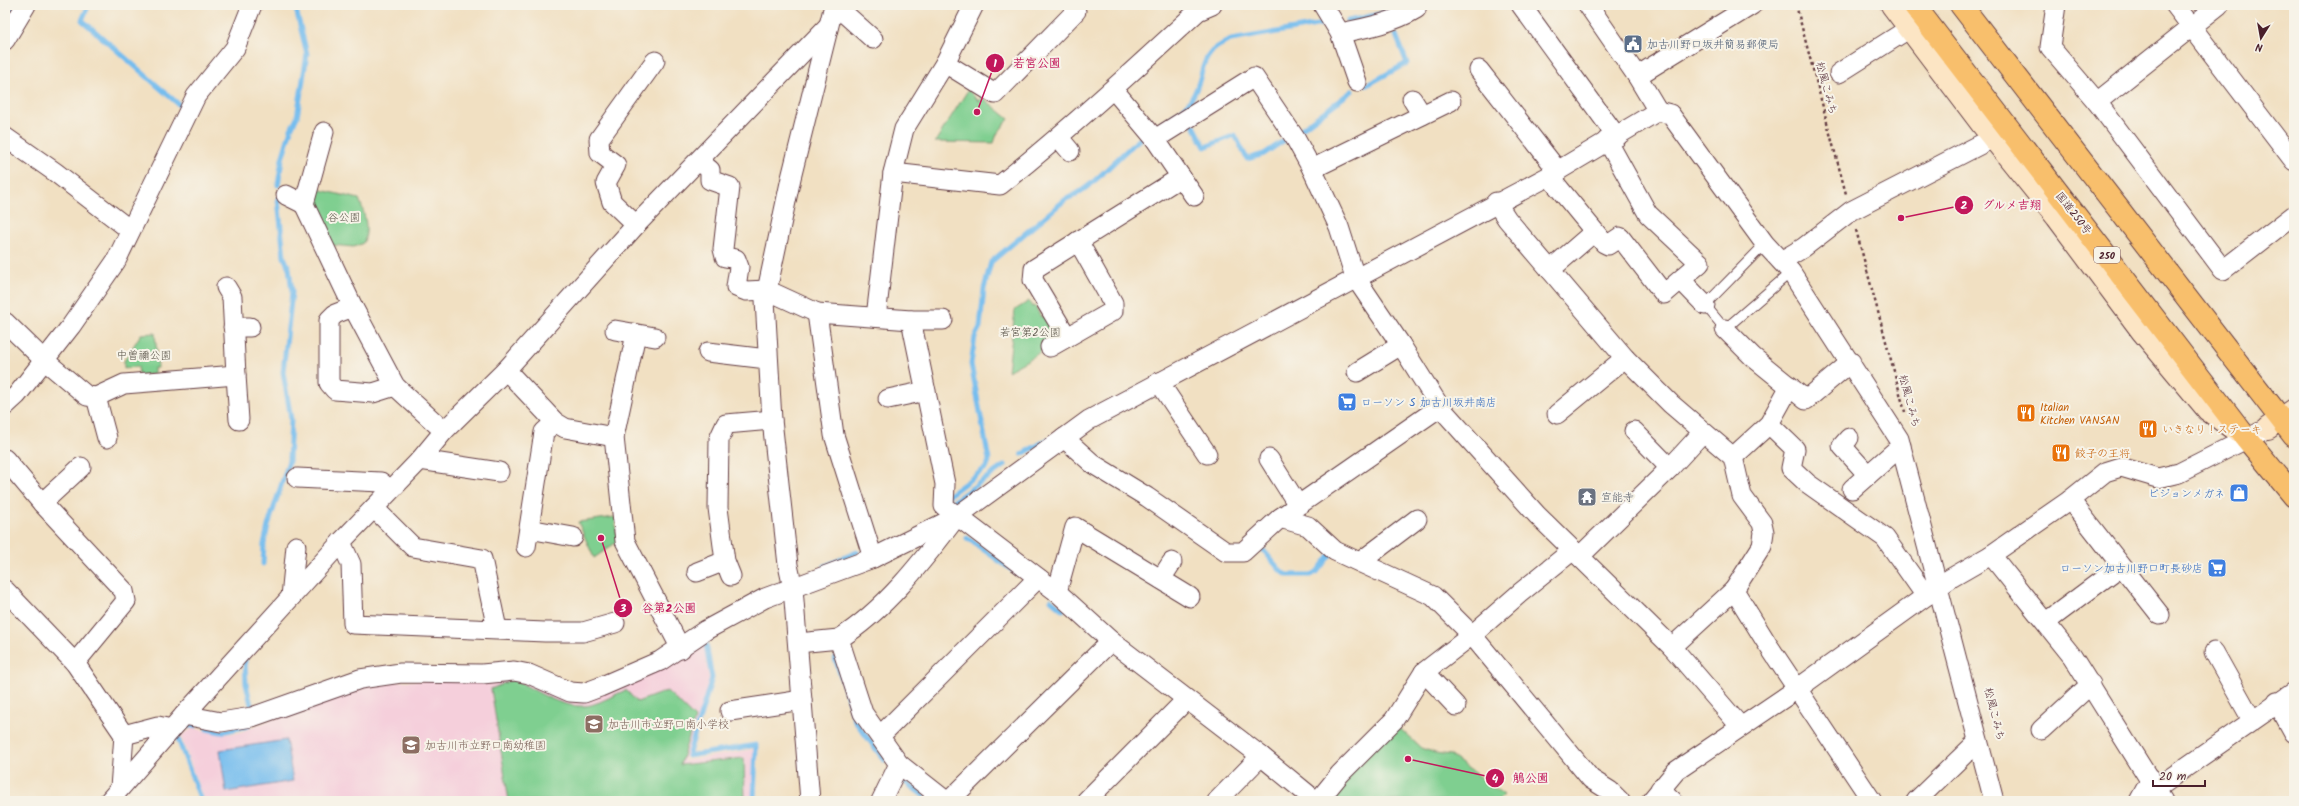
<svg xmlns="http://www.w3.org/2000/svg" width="2299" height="806" font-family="Kalam,'Klee One',sans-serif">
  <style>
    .built { fill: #f5cfdb }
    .green { fill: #7fcf90; stroke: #64775e }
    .water { fill: #76bdee; stroke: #606e8c }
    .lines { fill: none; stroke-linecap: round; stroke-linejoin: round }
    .stream { stroke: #76bdee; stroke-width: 5 }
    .lane-casing { stroke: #633c42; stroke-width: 11 }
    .street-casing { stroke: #633c42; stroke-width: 21 }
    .secondary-casing { stroke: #633c42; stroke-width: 24 }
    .highway-casing { stroke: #633c42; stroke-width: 24 }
    .path { stroke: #633c42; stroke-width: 2.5; stroke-dasharray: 3 3; stroke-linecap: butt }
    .lane { stroke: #fff; stroke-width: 9 }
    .street { stroke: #fff; stroke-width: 19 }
    .secondary { stroke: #fce5c4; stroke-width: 22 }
    .highway { stroke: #f8bf6c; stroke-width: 22 }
    .labels { text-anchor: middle; stroke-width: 4; stroke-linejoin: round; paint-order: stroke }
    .shield { fill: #f7f3e8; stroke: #7e5f64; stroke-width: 1 }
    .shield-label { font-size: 10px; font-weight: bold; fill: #4a1f2b }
    .service-label { font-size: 11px; fill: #4e5e75; stroke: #f7f3e8; text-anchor: start }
    .street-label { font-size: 11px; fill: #4a1f2b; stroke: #f7f3e8 }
    .park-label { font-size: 11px; fill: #5a5449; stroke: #f7f3e8 }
    .shop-label { font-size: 11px; fill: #366cbe; stroke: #f7f3e8; text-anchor: end }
    .food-label { font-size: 11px; fill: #c56008; stroke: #f7f3e8; text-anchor: start }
    .worship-label { font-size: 11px; fill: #5b616d; stroke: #f7f3e8; text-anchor: start }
    .education-label { font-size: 11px; fill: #785e54; stroke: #f7f3e8; text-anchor: start }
    .leader { fill: none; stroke: #c2185b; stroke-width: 1.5 }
    .callout-dot { fill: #c2185b; stroke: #f7f3e8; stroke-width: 1.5 }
    .mark-label { font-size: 12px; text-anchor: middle; font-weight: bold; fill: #fff }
    .callout-label { font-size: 12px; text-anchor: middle; font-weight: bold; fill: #c2185b; stroke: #f7f3e8; stroke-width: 4; stroke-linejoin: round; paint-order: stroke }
  </style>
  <rect width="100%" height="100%" fill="#f7f3e8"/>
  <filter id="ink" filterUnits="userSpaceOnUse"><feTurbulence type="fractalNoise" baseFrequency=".025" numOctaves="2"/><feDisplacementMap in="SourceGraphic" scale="8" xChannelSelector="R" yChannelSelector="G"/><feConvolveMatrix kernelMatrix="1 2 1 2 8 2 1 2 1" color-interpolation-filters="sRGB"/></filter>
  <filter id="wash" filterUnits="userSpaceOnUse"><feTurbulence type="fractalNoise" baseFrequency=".012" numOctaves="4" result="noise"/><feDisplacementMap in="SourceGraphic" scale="16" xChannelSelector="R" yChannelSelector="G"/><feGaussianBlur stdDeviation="0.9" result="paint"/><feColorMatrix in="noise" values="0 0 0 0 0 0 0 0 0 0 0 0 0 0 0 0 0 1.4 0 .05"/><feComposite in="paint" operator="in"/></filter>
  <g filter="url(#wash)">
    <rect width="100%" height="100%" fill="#f1e0c2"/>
    <path class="built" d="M703,643l6,36 -25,82 71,-12 -2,52h-549l-23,-65 12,-8 29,6 16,-1 80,-32 58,-19 145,-5 37,17z"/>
    <g class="green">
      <path d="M968,90l11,11 3,-4 27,22 -12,15 -3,9 -59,-1z"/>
      <path d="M317,189l42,10c5,12 11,32 4,44l-9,4 -24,-2c-4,-14 -6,-25 -18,-36z"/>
      <path d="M1029,301l3,6 3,-1 6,11 5,-2c18,32 -15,42 -38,56l7,-61z"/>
      <path d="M155,333l3,35h-4v6l-15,1 -1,-8 -14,1v-7l17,-27z"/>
      <path d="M615,517l2,25 -23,16 -16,-36z"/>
      <path d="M515,680c23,11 49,31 76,25 12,-3 24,-11 35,-15l11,12 30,-11 28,27 -15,47 64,-7 1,43h-236l-18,-112 18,-8z"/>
      <path d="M1395,724l26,24 14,5 15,2 54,40 -6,6h-165l-3,-11z"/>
    </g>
    <path class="water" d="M286,740l7,41 -67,11 -6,-42z"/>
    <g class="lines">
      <g class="stream">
        <path d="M89,5l-7,15 102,89"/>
        <path d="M7,19l6,-14"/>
        <path d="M1348,21l32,-7 21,-9"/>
        <path d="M1367,85l40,-22 -11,-28"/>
        <path d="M1161,124c11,-7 22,-13 29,-23 19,-28 3,-46 41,-61l92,-16"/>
        <path d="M1193,124l12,23 30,-12 12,24 17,-5 22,-15"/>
        <path d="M1301,129l51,-38"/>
        <path d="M278,185l4,-26 9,-30 6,-12 10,-63 -12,-49"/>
        <path d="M1022,454l25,-14"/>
        <path d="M949,495l38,-28 2,-7 -18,-96 4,-27 5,-10 4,-38 7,-27 75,-63c29,-11 51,-44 78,-63"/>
        <path d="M949,504l56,-39"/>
        <path d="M967,538l49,35"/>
        <path d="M1260,546l19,23 8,6h23l7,-3 13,-17"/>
        <path d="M263,564l1,-20 4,-18 21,-65 2,-42 -8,-47 9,-80 -3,-24 -5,-11 -6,-58"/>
        <path d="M825,566l32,-14"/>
        <path d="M1051,600l12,10"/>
        <path d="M705,639l7,39 -24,78 68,-11 -2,56"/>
        <path d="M835,658l20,63 29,39"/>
        <path d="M245,660l1,24 7,29"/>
        <path d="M195,726h-10l-8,10 24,65"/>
        <path d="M207,729l14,3 27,-6"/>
        <path d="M905,782l19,14"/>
      </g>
    </g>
  </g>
  <g filter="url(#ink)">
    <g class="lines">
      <defs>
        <path id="lane" d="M1765,244l-60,61 20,24 66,-57"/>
        <g id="street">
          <path d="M835,5l38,34"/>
          <path d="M1323,5l17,28 17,49"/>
          <path d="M1521,5l96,132"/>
          <path d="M1588,5l49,71 21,35"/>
          <path d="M2056,5l-6,42 47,55 126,168 71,-55"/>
          <path d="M2175,5l119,156"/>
          <path d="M1340,33c26,-5 53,-10 76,-24l-1,-4"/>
          <path d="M5,40l21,-35"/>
          <path d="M945,63l50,31 81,-83"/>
          <path d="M1479,70l79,101"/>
          <path d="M1839,73l71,-45"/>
          <path d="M1637,76l115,-71"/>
          <path d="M1114,90l41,49 39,57"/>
          <path d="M1412,99l10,16"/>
          <path d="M2097,102l122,-97"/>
          <path d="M324,132l-20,72 49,103 42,79 49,45"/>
          <path d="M5,137l50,35 75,58"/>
          <path d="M1059,138l11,13"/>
          <path d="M1155,139l99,-62 41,61 17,31 27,58 16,50 46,68 39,62 97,108 135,132 68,79"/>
          <path d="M699,161l11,9v10l20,7 -7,62 2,8 11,2 3,8 -3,20 10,4 21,-1 50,23"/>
          <path d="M1312,169l139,-68"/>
          <path d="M893,173l107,12c69,-55 133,-114 198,-174l14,-6"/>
          <path d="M1549,176l55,67 4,2 12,-8 44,57 36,-31 -52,-49 -41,-74"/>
          <path d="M286,195l18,9"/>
          <path d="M1496,202l11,17 118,139 46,46 62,53 9,39 20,27 2,9 -2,14 -28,44 34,55 104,156"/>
          <path d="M636,225l-24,-23 -6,-19 10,-18 -16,-12 -1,-14 56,-78"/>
          <path d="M1781,261l22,-13 48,-37 142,-73"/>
          <path d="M1550,270l44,-38"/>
          <path d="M1681,280l24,25"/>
          <path d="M353,307l-18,7 -6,6v63l6,7 38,3 22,-7"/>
          <path d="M876,317l17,-144 11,-44 41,-66 29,-58"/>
          <path d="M911,320h32"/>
          <path d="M5,322l39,38 43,36 9,1 28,-13 112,-9 -4,-78 -6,-10"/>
          <path d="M233,327h17"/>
          <path d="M1725,329l28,28 53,43 45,-38"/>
          <path d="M615,330l40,7"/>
          <path d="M636,334l-22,103 11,104 56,108"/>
          <path d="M1067,337l-34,-57 1,-11 147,-92"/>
          <path d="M1050,347l63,-36v-8l-35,-62"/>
          <path d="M708,352l59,7"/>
          <path d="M506,370l49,52 10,6 49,9"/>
          <path d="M1357,372l44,-27"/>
          <path d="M236,375l3,45"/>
          <path d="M1159,382l48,72"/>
          <path d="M96,397l11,41"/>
          <path d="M888,399l38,-8"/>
          <path d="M5,406l12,-11 54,-69 45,-65 80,-165 39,-48 17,-43"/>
          <path d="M1557,414l68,-56"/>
          <path d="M1769,424l26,25 -4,19 16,15 78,55 41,58"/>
          <path d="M1634,431l36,37"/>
          <path d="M1064,438l29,26 54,33 79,55h17l37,-34 160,-111"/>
          <path d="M1849,438l-7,8 26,29"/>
          <path d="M1733,457l36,-33 21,-38"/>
          <path d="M5,459l37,44 82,88 2,10 -51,62"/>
          <path d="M1269,459l29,46"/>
          <path d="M420,460l79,12"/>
          <path d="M297,478l84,4 9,8"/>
          <path d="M1852,489l49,-43"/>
          <path d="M2070,500l90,115"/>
          <path d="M42,503l39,-36"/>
          <path d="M374,508l39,39 69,12 15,70"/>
          <path d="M1280,518l28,8 27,25 98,45 39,39 119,144 19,12 10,10"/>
          <path d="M529,529l44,8"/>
          <path d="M341,542l10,22 2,60 192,8h38l32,-9"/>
          <path d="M526,547l18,-115 11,-10"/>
          <path d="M1991,555l81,101 91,145"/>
          <path d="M1580,556l90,-88 33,-36"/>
          <path d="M873,558l-39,-123 -17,-122 94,7 34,164 -1,22 113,86 54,49 150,115 55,45"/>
          <path d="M1360,562l57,-43"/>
          <path d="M697,572l28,-11"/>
          <path d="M731,576l-6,-15 -7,-53 1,-69 7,-15 46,-4"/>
          <path d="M1161,579l11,-17"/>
          <path d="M5,590l70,73 49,72 -4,53"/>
          <path d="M1057,592l18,-65 115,70"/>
          <path d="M291,597l5,-51"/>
          <path d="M2046,622l75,-56"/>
          <path d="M839,639c46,-29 82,-76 115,-119"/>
          <path d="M798,643l41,-4 24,74 36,51 47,37"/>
          <path d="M1672,647l62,-57"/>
          <path d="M2214,652l38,68"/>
          <path d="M1424,672l32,34"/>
          <path d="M2277,702l17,31"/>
          <path d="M730,711l72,-11"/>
          <path d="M184,715l37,7 31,-5 108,-38 41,-6 81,1 32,-3 15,3 41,18 14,1 16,-6 60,-26 46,-31 59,-32 108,-40 83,-41 133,-97 460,-244 109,-65 12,3 95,130 26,28 108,167 95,362"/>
          <path d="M2041,730l50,-46"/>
          <path d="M124,735l34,-9 13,3"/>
          <path d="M880,736l158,-158"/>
          <path d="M2156,788l138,-96"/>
          <path d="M1660,789l13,12"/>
          <path d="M109,801l75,-86 157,-173 79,-82 24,-29 62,-61 130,-145 191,-198"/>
          <path d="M810,801l-17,-213 -5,-23 -16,-145 -7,-120 26,-122 43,-173"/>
          <path d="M881,801l18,-37"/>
          <path d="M949,801l162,-160"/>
          <path d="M1086,801l100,-101"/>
          <path d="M1217,801l44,-45"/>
          <path d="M1318,801l22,-27 54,-54 30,-48 48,-37 48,-42 53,-43"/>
          <path d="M1651,801l25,-30 121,-82 154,-111 40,-23 79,-55 35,-28 16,-5 37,11 21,-5 89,-45"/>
          <path d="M1916,801l62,-60"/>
          <path d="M2139,801l12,-22"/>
        </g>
        <g id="secondary">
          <path d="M1892,5l90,119 75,93 85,114 66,79 30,22"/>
          <path d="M2268,428l26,-18"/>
        </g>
        <g id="highway">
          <path d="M1914,5l333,434 47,57"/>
          <path d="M1961,5l333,431"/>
        </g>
      </defs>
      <use href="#lane" class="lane-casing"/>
      <use href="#street" class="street-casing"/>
      <use href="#secondary" class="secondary-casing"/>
      <use href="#highway" class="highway-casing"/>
      <g class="path">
        <path d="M1796,5l50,189"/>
        <path d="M1856,230l49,182"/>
      </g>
      <use href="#lane" class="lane"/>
      <use href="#street" class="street"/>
      <use href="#secondary" class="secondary"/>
      <use href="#highway" class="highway"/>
    </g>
  </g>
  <defs>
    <symbol id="civic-square" viewBox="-11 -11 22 22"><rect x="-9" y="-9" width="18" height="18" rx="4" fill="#5c6f8a" stroke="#f7f3e8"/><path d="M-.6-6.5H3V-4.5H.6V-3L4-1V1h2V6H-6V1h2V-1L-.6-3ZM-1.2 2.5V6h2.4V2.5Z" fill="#fff"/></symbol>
    <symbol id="supermarket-square" viewBox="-11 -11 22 22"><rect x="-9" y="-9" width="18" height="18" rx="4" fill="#3f7fe0" stroke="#f7f3e8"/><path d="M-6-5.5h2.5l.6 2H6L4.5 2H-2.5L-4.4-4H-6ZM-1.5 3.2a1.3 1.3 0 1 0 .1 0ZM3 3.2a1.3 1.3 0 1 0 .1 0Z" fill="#fff"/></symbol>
    <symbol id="restaurant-square" viewBox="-11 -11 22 22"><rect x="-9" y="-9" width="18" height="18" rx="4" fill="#e8710a" stroke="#f7f3e8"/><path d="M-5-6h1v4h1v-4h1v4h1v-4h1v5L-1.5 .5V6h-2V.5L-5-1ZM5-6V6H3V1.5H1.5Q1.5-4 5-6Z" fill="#fff"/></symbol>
    <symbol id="shop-square" viewBox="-11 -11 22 22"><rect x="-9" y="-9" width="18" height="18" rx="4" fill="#3f7fe0" stroke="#f7f3e8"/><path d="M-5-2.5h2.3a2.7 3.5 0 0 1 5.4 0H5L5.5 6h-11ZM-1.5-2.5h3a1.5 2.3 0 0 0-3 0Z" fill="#fff"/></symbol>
    <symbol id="temple-square" viewBox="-11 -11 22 22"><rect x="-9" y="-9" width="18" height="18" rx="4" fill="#6b7280" stroke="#f7f3e8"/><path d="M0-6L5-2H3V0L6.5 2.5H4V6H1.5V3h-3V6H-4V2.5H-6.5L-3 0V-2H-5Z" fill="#fff"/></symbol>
    <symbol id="school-square" viewBox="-11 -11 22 22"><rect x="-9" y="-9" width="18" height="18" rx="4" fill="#8d6e63" stroke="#f7f3e8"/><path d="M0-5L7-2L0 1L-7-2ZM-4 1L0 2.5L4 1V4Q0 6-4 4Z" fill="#fff"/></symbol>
  </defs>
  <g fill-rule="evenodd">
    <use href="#civic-square" x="1622" y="33" width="22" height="22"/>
    <use href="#supermarket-square" x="1336" y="391" width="22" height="22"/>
    <use href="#restaurant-square" x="2015" y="402" width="22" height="22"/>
    <use href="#restaurant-square" x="2137" y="418" width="22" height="22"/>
    <use href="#restaurant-square" x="2050" y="442" width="22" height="22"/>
    <use href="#shop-square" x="2228" y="482" width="22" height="22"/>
    <use href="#temple-square" x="1576" y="486" width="22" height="22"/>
    <use href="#supermarket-square" x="2206" y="557" width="22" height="22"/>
    <use href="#school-square" x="583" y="713" width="22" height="22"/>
    <use href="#school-square" x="400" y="734" width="22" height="22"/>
  </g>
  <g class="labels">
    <rect class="shield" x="2094" y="247" width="26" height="16" rx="3"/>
    <g class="shield-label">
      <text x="2107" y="259">250</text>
    </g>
    <g class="service-label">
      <text x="1647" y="48">加古川野口坂井簡易郵便局</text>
    </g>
    <g class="street-label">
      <text transform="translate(1827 88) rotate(75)" y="4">松風こみち</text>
      <text transform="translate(2074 213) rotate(52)" y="4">国道250号</text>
      <text transform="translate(1910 401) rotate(75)" y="4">松風こみち</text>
      <text transform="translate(1995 714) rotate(76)" y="4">松風こみち</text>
    </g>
    <g class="park-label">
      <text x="344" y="221">谷公園</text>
      <text x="1030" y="336">若宮第2公園</text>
      <text x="144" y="359">中曽禰公園</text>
    </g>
    <g class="shop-label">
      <text x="1361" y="406" text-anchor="start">ローソン S 加古川坂井南店</text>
      <text x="2225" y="497">ビジョンメガネ</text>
      <text x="2203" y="572">ローソン加古川野口町長砂店</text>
    </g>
    <g class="food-label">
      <text x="2040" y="411">Italian<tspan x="2040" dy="13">Kitchen VANSAN</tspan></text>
      <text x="2162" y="433">いきなり！ステーキ</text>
      <text x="2075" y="457">餃子の王将</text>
    </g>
    <g class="worship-label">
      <text x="1601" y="501">宣能寺</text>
    </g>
    <g class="education-label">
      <text x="608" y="728">加古川市立野口南小学校</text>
      <text x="425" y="749">加古川市立野口南幼稚園</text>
    </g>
  </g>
  <path class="leader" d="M977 112L995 63M1901 218L1964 205M601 538L623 608M1408 759L1495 778"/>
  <g class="callout-dot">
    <circle cx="977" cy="112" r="4"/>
    <circle cx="1901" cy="218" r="4"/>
    <circle cx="601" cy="538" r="4"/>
    <circle cx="1408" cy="759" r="4"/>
    <circle cx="995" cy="63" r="10"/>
    <circle cx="1964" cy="205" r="10"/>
    <circle cx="623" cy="608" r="10"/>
    <circle cx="1495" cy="778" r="10"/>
  </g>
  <g class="mark-label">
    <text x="995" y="67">1</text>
    <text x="1964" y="209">2</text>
    <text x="623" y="612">3</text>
    <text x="1495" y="782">4</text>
  </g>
  <g class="callout-label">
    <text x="1037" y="67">若宮公園</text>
    <text x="2012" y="209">グルメ吉翔</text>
    <text x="669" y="612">谷第2公園</text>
    <text x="1531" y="782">鵤公園</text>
  </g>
  <rect width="2299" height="806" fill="none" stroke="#f7f3e8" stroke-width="20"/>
  <g transform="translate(2261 38) rotate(191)" stroke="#f7f3e8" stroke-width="3" paint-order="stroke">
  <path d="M0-3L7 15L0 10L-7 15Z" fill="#4a1f2b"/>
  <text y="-6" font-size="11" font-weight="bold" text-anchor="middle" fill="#4a1f2b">N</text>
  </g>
  <path d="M2153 780v6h52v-6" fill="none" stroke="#4a1f2b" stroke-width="2"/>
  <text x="2159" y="780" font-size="12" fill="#4a1f2b" stroke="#f7f3e8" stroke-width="3" paint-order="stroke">20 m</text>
</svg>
